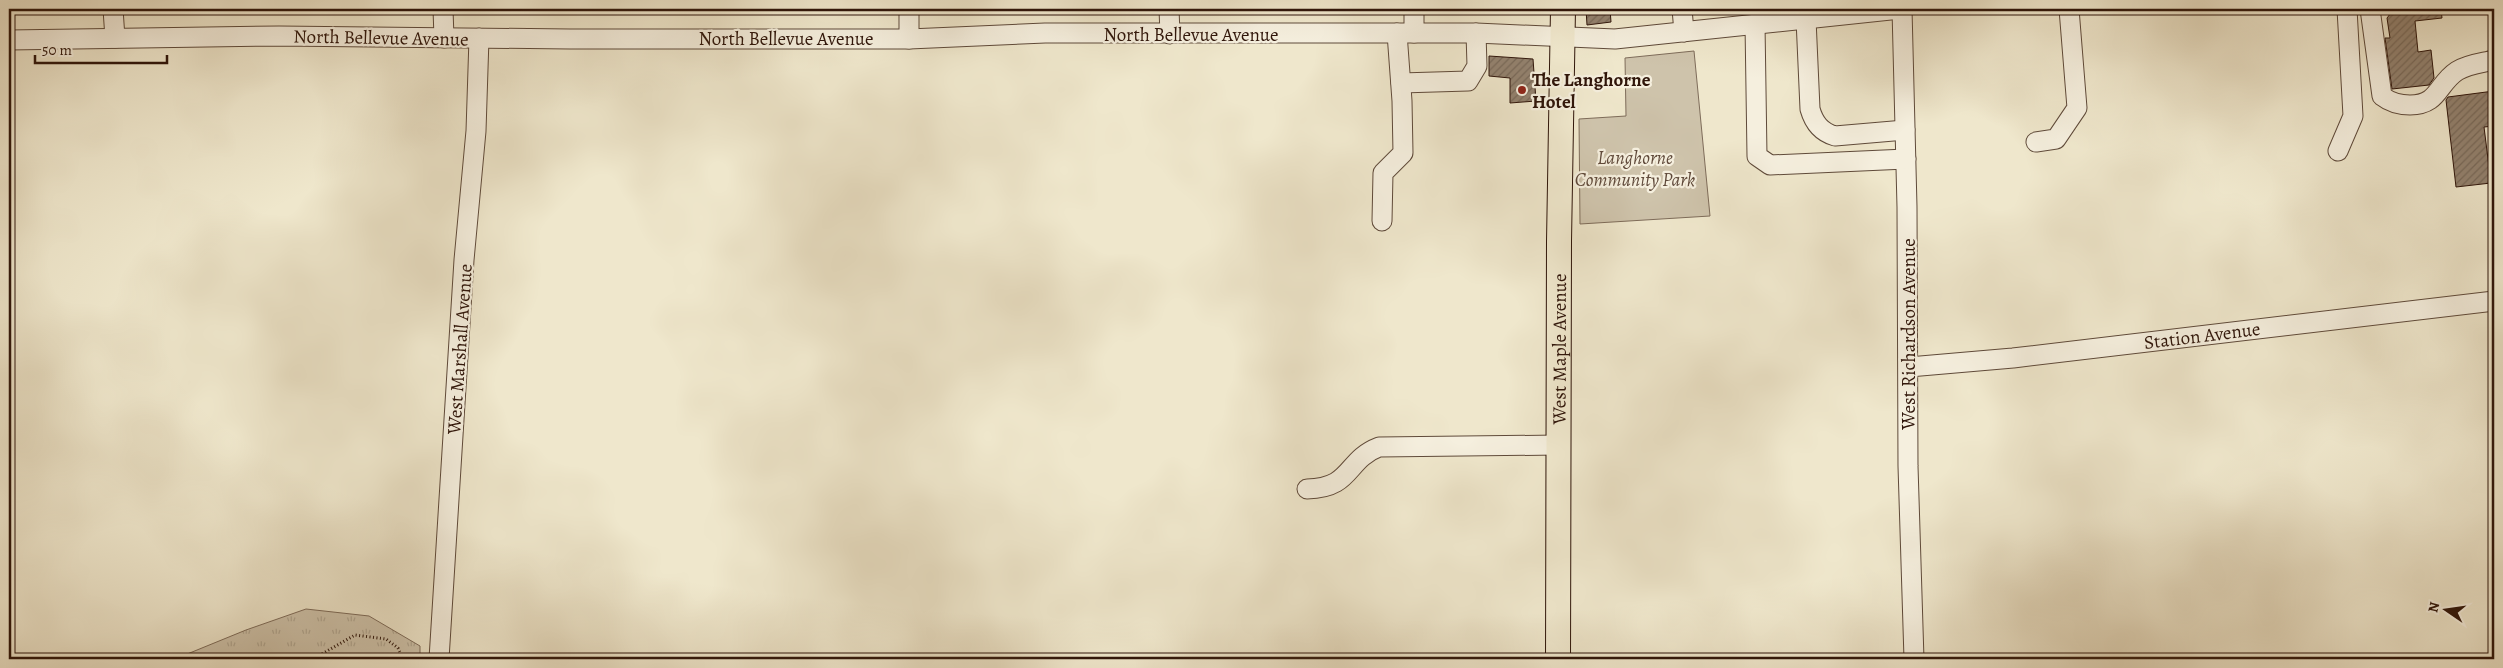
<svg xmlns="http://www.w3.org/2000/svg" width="2503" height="668" font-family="Alegreya,serif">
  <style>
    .grass { fill: url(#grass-tufts); stroke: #7e6c5a }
    .park { fill: #cec3ab; stroke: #7e6c5a }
    .building { fill: url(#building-hatch); stroke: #2f150a }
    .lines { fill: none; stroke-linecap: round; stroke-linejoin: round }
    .minor-casing { stroke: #5f4a3a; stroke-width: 21 }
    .major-casing { stroke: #2f150a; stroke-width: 26 }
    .path { stroke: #2f150a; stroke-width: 3; stroke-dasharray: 1 2.5; stroke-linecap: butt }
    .minor { stroke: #f5efde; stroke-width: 19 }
    .major { stroke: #efe7cc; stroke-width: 24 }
    .poi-dot { fill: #8f2418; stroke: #f5efde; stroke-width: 2 }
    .labels { text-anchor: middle; stroke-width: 4.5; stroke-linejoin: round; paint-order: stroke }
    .street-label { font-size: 19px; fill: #2f150a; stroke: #f5efde }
    .poi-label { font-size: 19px; font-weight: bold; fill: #2f150a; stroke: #f5efde; text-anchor: start }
    .park-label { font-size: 19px; font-style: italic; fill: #5f493a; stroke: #f5efde }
  </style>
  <defs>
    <pattern id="grass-tufts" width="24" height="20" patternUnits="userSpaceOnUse" patternTransform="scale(1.25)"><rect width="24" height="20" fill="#cec3ab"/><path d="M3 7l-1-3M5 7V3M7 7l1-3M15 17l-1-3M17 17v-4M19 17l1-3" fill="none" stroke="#b1a792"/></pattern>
    <pattern id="building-hatch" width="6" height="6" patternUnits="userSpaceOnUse" patternTransform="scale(1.25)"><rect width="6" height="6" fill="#93826f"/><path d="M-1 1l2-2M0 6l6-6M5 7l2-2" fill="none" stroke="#786959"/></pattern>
  </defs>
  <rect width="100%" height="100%" fill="#efe7cc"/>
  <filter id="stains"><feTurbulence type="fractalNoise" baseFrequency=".004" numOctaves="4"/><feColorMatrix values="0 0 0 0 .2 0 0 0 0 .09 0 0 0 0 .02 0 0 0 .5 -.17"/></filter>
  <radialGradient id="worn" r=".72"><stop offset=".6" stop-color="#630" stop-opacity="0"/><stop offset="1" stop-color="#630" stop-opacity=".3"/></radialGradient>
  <path class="grass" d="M306,609l63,7 51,30v13h-245l71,-29z"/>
  <path class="park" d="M1694,51l16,165 -130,8 -1,-105 47,-3 -1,-58z"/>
  <g class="building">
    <path d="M1586,9h24l1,13 -24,3z"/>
    <path d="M2394,9h47l1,9 -27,3 3,31 13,-2 3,28 -5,7 -37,4 -7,-51h5l-3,-20z"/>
    <path d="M1489,56l44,3 3,42 -26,2v-25l-21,-2z"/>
    <path d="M2494,91v35l-10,1 7,56 -35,4 -10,-87 2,-3z"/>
  </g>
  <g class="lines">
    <defs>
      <g id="minor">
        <path d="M113,9l2,29"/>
        <path d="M443,9l1,29"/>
        <path d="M1169,9l1,25"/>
        <path d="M1414,9v24"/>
        <path d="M1682,9l2,23"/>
        <path d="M1902,9l5,198 1,259 6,193"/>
        <path d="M2370,9l12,87c9,7 17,9 28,9 29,0 27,-21 47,-34 11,-7 25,-8 37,-11"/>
        <path d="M1806,19l4,90c4,14 11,23 25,27l70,-6"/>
        <path d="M1755,24l2,132 13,9 136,-6"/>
        <path d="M909,39v-30"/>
        <path d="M9,40l270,-4 291,3h339l136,-6h431l139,6 285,-30"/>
        <path d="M1401,83l67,-2 9,-15 -1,-33"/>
        <path d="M2036,142l20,-3 21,-31 -8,-99"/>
        <path d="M2338,151l15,-35 -6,-107"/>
        <path d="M1382,221l1,-48 20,-20 -1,-52 -5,-68"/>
        <path d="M1909,367l104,-9 481,-57"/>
        <path d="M1307,489c46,-1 38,-29 72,-42l179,-2"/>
        <path d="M439,659l25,-399 12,-129 3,-93"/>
      </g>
      <g id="major">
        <path id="s1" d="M1558,659l1,-418 4,-232"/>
      </g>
    </defs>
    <use href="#minor" class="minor-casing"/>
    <use href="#major" class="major-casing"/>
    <path class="path" d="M313,659l42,-24 31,4 12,9 5,11"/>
    <use href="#minor" class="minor"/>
    <use href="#major" class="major"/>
  </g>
  <circle class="poi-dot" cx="1522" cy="90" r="5"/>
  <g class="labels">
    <g class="street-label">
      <text x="1191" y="41">North Bellevue Avenue</text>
      <text transform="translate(381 37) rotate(1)" y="7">North Bellevue Avenue</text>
      <text x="786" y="45">North Bellevue Avenue</text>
      <text transform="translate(1908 334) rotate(-90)" y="7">West Richardson Avenue</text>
      <text transform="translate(2202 335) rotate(-7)" y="7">Station Avenue</text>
      <text transform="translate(459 349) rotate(-86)" y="7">West Marshall Avenue</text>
      <text dy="7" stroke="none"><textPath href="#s1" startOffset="310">West Maple Avenue</textPath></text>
    </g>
    <g class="poi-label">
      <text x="1532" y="86">The Langhorne<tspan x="1532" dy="22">Hotel</tspan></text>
    </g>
    <g class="park-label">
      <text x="1635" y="164">Langhorne<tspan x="1635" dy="22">Community Park</tspan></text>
    </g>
  </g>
  <rect width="2503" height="668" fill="none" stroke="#efe7cc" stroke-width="30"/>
  <rect x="10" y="10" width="2483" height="648" fill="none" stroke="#2f150a" stroke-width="2.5"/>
  <rect x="15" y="15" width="2473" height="638" fill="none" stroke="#2f150a"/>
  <g transform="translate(2446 610) rotate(283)" stroke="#f5efde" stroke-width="4" paint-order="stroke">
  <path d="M0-4L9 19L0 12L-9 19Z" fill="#2f150a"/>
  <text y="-8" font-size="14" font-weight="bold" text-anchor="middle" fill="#2f150a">N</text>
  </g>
  <path d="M35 55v8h132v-8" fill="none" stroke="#2f150a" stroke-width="2.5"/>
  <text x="42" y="55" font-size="15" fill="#2f150a" stroke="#f5efde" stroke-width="4" paint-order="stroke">50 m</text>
  <rect width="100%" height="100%" filter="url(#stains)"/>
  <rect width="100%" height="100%" fill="url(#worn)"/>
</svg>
